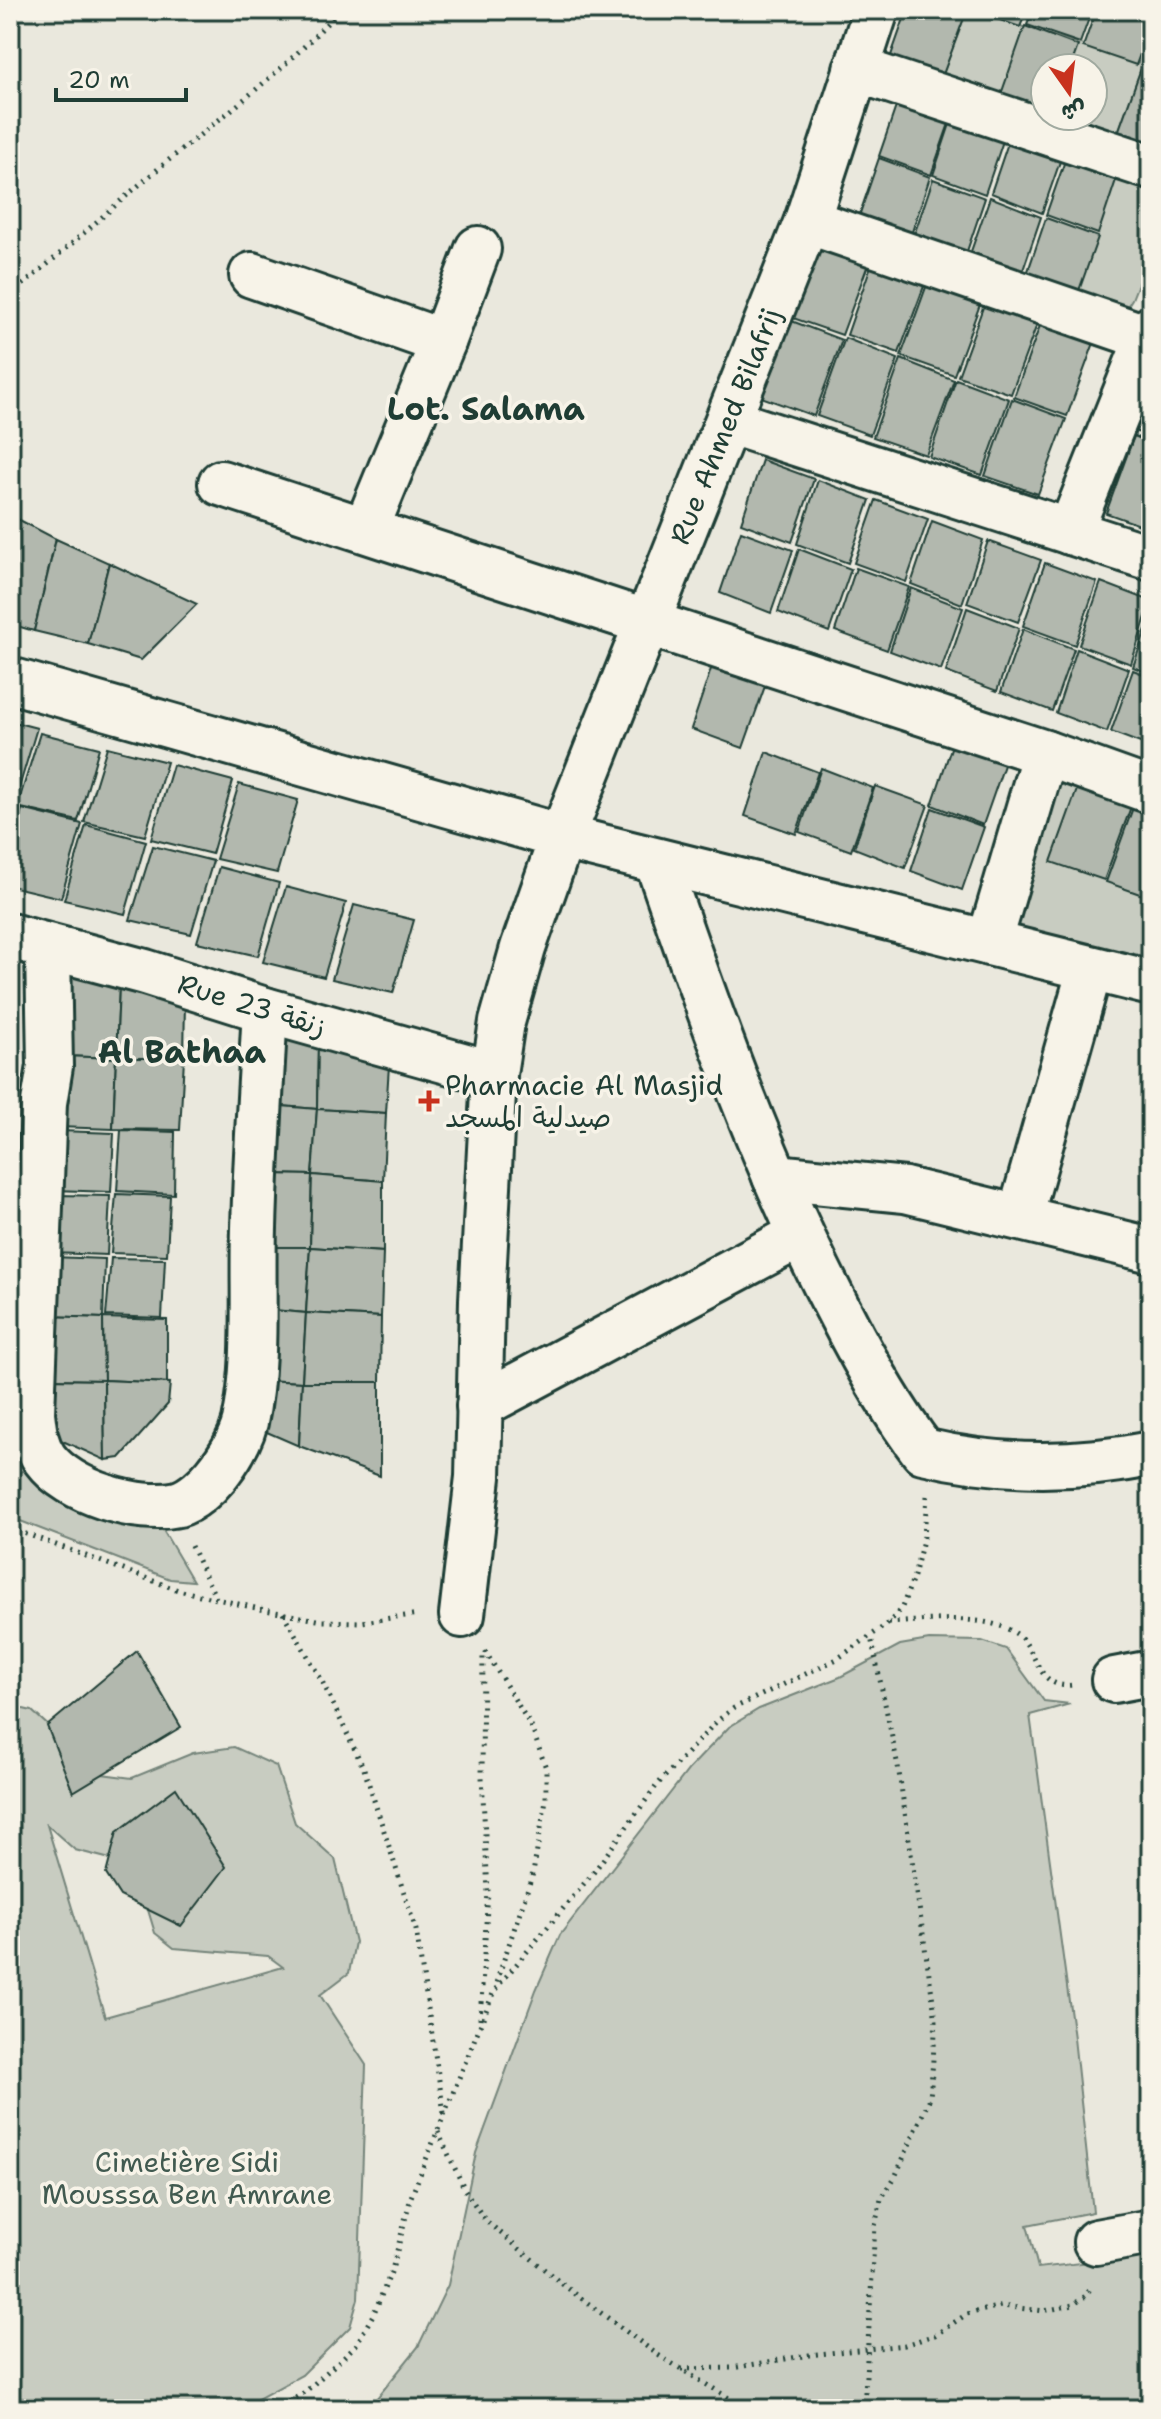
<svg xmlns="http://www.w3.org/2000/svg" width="1161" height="2419" font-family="'Shantell Sans','Playpen Sans Arabic',sans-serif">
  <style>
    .green { fill: #c8ccc1; stroke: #74847a; stroke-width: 2; fill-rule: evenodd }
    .building { fill: #b2b8ae; stroke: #1f3d34; stroke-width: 2 }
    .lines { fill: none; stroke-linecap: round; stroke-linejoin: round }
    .minor-casing { stroke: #1f3d34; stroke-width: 50 }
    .path { stroke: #1f3d34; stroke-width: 5; stroke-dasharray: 2 6; stroke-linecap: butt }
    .minor { stroke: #f7f3e8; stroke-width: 44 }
    .poi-dot { fill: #c8321e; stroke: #f7f3e8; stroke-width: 3 }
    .labels { text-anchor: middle; stroke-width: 7; stroke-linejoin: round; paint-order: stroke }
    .street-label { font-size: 28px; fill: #1f3d34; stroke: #f7f3e8 }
    .poi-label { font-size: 28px; fill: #1f3d34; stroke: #f7f3e8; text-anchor: start }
    .park-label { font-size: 28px; fill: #415a50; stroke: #f7f3e8 }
    .quarter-label { font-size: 32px; font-weight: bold; fill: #1f3d34; stroke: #f7f3e8 }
  </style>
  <rect width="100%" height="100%" fill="#eae8dd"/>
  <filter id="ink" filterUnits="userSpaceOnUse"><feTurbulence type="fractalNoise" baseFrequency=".0125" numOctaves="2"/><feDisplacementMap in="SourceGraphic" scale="16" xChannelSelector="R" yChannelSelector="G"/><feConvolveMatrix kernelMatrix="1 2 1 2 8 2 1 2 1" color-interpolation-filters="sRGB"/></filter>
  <g filter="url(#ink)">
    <g class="green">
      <path d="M967,10l176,53 -28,78 -176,-56zM1045,68h48v48h-48z"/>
      <path d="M1106,166l45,18v67l-19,48 -7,11 -63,-16z"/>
      <path d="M1054,774l97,37v153l-145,-35z"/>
      <path d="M34,1463l123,57 36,61 -23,-2 -160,-62v-38z"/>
      <path d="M929,1640l53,1 24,8 38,52 26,3 -40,11 44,323 19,174 -66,13 11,43 113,-13v154h-783l50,-62 30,-62 28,-132 60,-163 24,-55 129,-166 40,-42 30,-18 81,-32 60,-32z"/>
      <path d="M10,1706l22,5 70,63 30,4 61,-25 41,-6 42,19 19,57 40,36 20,83 -6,31 -29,22 46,70 -8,234 -8,28 -48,48 -63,34h-229zM47,1825l28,25 35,9 38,51 7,23 19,15 94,8 15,11 -178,50z"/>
    </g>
    <g class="building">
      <path d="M907,10h60l-28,75 -52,-18z"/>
      <path d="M971,10h56l-7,17z"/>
      <path d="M1033,10h59l-12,33 -53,-18z"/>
      <path d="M1096,10h55v14l-15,41 -53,-18z"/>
      <path d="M1025,26l53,20 -8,22h-25v48l-47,-13z"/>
      <path d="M1151,36v28l-9,-4z"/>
      <path d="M1143,63l8,4v87l-36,-13z"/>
      <path d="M901,92l52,20 -22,63 -52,-19z"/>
      <path d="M954,112l52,20 -21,62 -52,-19z"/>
      <path d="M1012,131l52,19 -22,63 -51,-20z"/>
      <path d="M1068,152l51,19 -21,63 -52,-19z"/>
      <path d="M879,158l51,19 -21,64 -52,-19z"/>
      <path d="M933,179l52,19 -21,62 -52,-19z"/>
      <path d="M990,197l51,20 -21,62 -52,-19z"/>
      <path d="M1046,218l52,19 -22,62 -51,-19z"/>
      <path d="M817,240l53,19 -28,76 -52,-18z"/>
      <path d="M874,257l53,21 -28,75 -52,-18z"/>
      <path d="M929,279l53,20 -28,76 -53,-19z"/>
      <path d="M986,299l53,20 -28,75 -53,-18z"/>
      <path d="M789,320l53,20 -28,76 -53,-19z"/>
      <path d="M1042,320l53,20 -28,76 -53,-19z"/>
      <path d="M845,338l53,21 -28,76 -53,-19z"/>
      <path d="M901,359l53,21 -28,75 -53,-18z"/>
      <path d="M956,379l53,20 -27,76 -53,-18z"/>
      <path d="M1151,383v54l-17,-6z"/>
      <path d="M1012,399l54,20 -28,75 -53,-18z"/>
      <path d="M1134,436l17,7v86l-45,-16z"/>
      <path d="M762,460l52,19 -22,63 -51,-19z"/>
      <path d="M818,480l52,20 -22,63 -51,-19z"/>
      <path d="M876,500l52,19 -22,63 -52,-19z"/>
      <path d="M10,515l46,24 -22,92 -24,-7z"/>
      <path d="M932,521l51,19 -21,64 -51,-20z"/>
      <path d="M741,531l52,19 -22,63 -51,-20z"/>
      <path d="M56,539l53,24 -21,81 -54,-13z"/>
      <path d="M988,541l53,19 -23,62 -51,-19z"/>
      <path d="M799,549l52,20 -22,63 -51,-20z"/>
      <path d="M109,563l88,41 -56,56 -53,-16z"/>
      <path d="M1045,563l52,19 -22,63 -52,-19z"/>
      <path d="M856,568l53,19 -22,63 -52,-19z"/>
      <path d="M1101,582l50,19 -20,63 -52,-19z"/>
      <path d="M911,588l52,20 -22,62 -51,-19z"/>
      <path d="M967,608l52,20 -22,63 -51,-19z"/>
      <path d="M1151,614v60l-18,-7z"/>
      <path d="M1023,629l51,20 -22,62 -51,-19z"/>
      <path d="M1077,649l52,20 -22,63 -51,-19z"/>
      <path d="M712,666l53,20 -22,62 -52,-19z"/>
      <path d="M1133,670l18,7v70l-40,-15z"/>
      <path d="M10,721l27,7 -22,73 -5,-1z"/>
      <path d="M40,733l59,15 -21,73 -61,-14z"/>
      <path d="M953,742l52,20 -22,63 -51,-20z"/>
      <path d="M107,747l60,15 -22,74 -61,-14z"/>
      <path d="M766,752l52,20 -22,62 -51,-18z"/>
      <path d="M173,765l60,16 -21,73 -61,-15z"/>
      <path d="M821,768l52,20 -22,63 -52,-19z"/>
      <path d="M239,784l59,16 -21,73 -61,-14z"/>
      <path d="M1079,784l53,20 -28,76 -53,-18z"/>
      <path d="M875,786l53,19 -23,63 -51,-20z"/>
      <path d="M10,805l8,3 -8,28z"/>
      <path d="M1134,805l17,6v87l-45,-16z"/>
      <path d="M932,808l52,19 -22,63 -51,-19z"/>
      <path d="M22,809l60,15 -21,74 -51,-12v-36z"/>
      <path d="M86,825l60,16 -21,73 -61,-14z"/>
      <path d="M153,846l60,15 -22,73 -61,-14z"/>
      <path d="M219,867l60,16 -21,73 -61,-14z"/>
      <path d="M286,887l60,16 -22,74 -61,-15z"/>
      <path d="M354,905l60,15 -21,73 -61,-14z"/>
      <path d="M59,974l60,13 -3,71 -54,-2z"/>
      <path d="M119,987l66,14 -1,57h-68z"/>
      <path d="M274,1027l44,15 -1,67 -48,-4z"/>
      <path d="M318,1042l71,23 -3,48 -69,-4z"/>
      <path d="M62,1056l54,2 -3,71 -55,-2z"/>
      <path d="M116,1058h68l-4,72 -67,-1z"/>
      <path d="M269,1105l48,4 -5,66 -44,-1z"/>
      <path d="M317,1109l69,4 -3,68 -71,-6z"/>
      <path d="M121,1130l54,2 -1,62 -57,-3z"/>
      <path d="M60,1131l54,2 -3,59 -56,-2z"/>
      <path d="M268,1174l44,1 -2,72h-47z"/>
      <path d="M312,1175l71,6v71l-73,-5z"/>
      <path d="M116,1194l54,2 -3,59 -56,-2z"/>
      <path d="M56,1195l54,1 -3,59 -56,-2z"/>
      <path d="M263,1247h47l-4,66 -45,-4z"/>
      <path d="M310,1247l73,5 -2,65 -75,-4z"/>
      <path d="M52,1257l53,2 -2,59 -57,-2z"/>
      <path d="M111,1258l54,1 -3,59 -56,-2z"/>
      <path d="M261,1309l45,4 -4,69 -41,-2z"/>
      <path d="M306,1313l75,4 -1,65h-78z"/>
      <path d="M46,1316l57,2 1,62 -60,-1z"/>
      <path d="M103,1318l64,2v63l-63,-3z"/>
      <path d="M44,1379l60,1 1,80 -58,-26z"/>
      <path d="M104,1380l66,3 -2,21 -48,54 -15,2z"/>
      <path d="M261,1380l41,2 -3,64 -39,-17z"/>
      <path d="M302,1382h78v94l-81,-30z"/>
      <path d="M137,1651l44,76 -108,65 -26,-66z"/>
      <path d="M176,1788l50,79 -45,59 -61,-30 -14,-22 11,-42z"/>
    </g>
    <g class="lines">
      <defs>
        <g id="minor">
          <path d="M856,69l295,98"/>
          <path d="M807,221l344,118"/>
          <path d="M252,275l191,67 -77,187"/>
          <path d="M443,342l35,-93"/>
          <path d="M728,421l423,137"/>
          <path d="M221,483l824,270 106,38"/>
          <path d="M1070,532l81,-203"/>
          <path d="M10,680l552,157 589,146"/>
          <path d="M657,861c53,155 108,310 185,456 24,47 49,92 81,134 76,18 152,18 228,3"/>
          <path d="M10,936l135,36 120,38 229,64"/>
          <path d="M989,943l56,-190"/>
          <path d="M48,948l2,118 -6,37 -12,310c2,17 3,32 13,46 24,33 94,54 133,45 14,-4 29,-18 38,-29 12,-15 24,-34 29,-53 13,-62 7,-130 9,-194 2,-72 7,-145 11,-218"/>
          <path d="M775,1177l130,13 246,60"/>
          <path d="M1020,1217l70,-248"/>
          <path d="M479,1406l321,-171"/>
          <path d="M462,1615l16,-138 4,-177 12,-226 8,-52 21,-74 39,-111 245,-616 69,-211"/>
          <path d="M1114,1680l37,-7"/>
          <path d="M1096,2242l55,-10"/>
        </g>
      </defs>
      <use href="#minor" class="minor-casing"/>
      <g class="path">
        <path d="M10,295c53,-42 102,-88 154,-131 61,-50 123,-95 175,-154"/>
        <path d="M10,1528l168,62 82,19 62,12 40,1 57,-8"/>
        <path d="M191,1546l25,52"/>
        <path d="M283,1613l38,66 43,90 52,161 28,183"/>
        <path d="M889,1623c36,-2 98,-11 129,12 20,15 18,55 55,50"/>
        <path d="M485,1651l46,75 15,42v32l-13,73 -38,113"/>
        <path d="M480,2019l8,-127 -6,-115 1,-124"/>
        <path d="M438,2132l27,58 20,30 77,64 96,71 89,54"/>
        <path d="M681,2369l51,-1 77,-13 96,-10 30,-10 32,-21 34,-8 43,5 29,-6 14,-10 4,-9"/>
        <path d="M274,2409l31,-17 34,-31 17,-16 18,-32 18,-43 19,-73 83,-206 99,-118 64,-88 60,-64 17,-13 103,-49 52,-36 13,-16 12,-31 10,-40 3,-40"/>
        <path d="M864,2409l11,-183 6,-27 14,-22 35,-79 6,-77 -38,-255 -27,-129"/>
      </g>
      <use href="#minor" class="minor"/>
    </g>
  </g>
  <path class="poi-dot" d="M425 1089h8v8h8v8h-8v8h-8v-8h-8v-8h8z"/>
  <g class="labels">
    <g class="street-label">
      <text transform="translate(725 426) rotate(-68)" y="10">Rue Ahmed Bilafrij</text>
      <text transform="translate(252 1005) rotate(17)" y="10">Rue 23 زنقة</text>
    </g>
    <g class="poi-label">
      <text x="445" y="1095">Pharmacie Al Masjid<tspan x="445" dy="32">صيدلية المسجد</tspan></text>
    </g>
    <g class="park-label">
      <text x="187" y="2172">Cimetière Sidi<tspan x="187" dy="32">Mousssa Ben Amrane</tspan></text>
    </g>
    <g class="quarter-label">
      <text x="486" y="420">Lot. Salama</text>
      <text x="182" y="1063">Al Bathaa</text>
    </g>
  </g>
  <rect width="1161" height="2419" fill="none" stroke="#f7f3e8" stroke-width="40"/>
  <rect x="20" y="20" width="1121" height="2379" fill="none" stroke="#1f3d34" stroke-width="3" filter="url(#ink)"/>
  <g transform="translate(1069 92) rotate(166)"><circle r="38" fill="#f7f3e8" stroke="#a1aaa0" stroke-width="2"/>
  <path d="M0-6L14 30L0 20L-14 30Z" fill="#c8321e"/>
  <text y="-12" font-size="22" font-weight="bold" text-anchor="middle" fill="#1f3d34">ش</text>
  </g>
  <path d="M56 88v12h130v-12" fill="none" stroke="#1f3d34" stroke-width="4"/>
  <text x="68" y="88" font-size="24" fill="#1f3d34" stroke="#f7f3e8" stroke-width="6" paint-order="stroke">20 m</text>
</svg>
